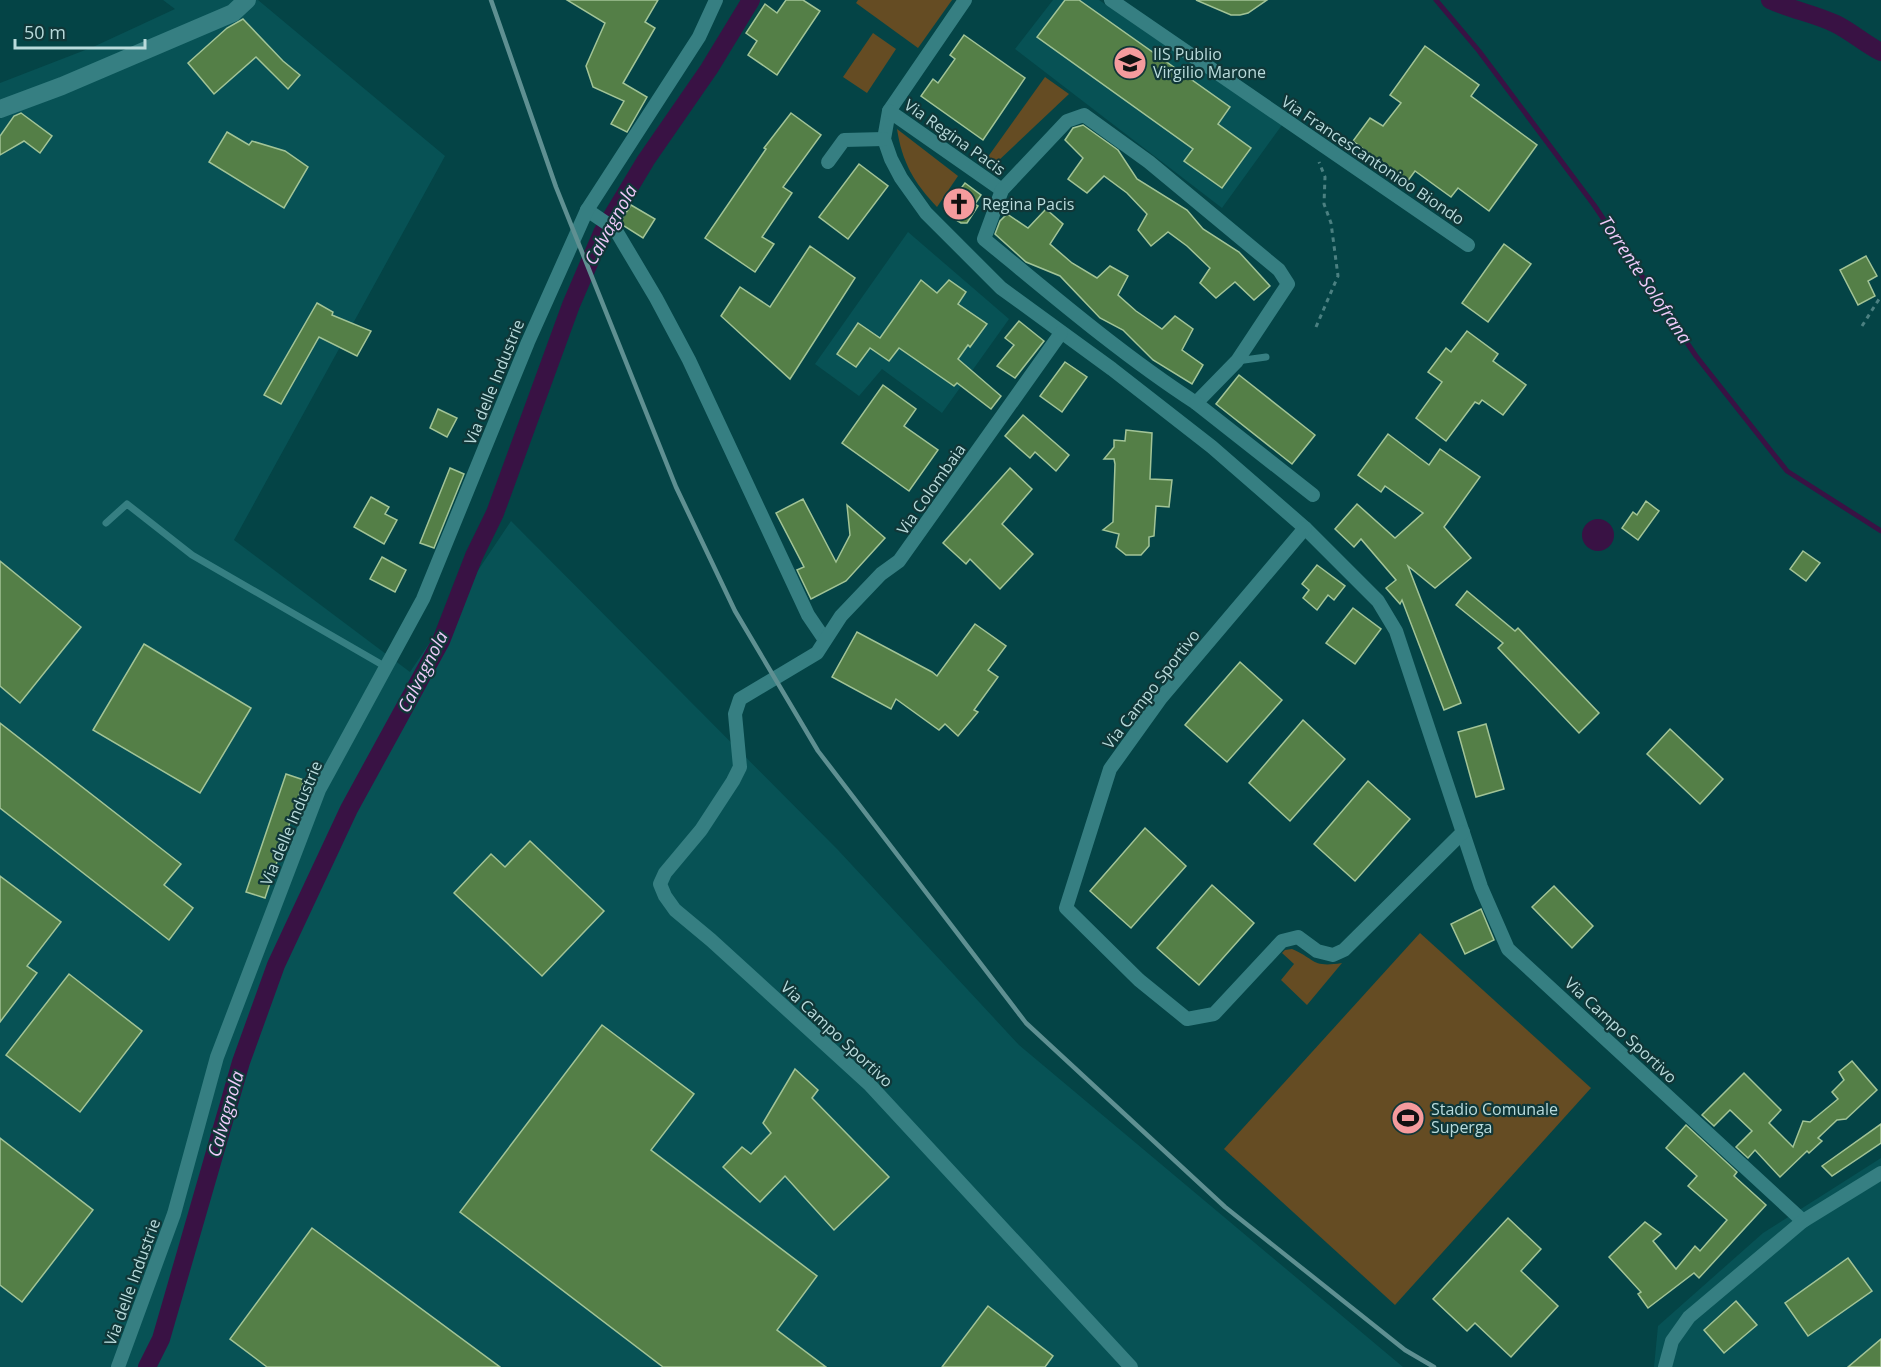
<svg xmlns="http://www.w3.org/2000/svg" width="1881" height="1367" font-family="'Open Sans',sans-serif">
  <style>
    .built { fill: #075255 }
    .green { fill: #654c23 }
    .water { fill: #391244 }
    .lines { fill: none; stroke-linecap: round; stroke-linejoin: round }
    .stream { stroke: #391244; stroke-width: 5 }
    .canal { stroke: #391244; stroke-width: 18 }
    .building { fill: #547f47; stroke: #a2c497; stroke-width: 1.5 }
    .path { stroke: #4b8081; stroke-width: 3; stroke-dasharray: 4.5 4.5; stroke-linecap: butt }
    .lane { stroke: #367f82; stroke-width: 7 }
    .street { stroke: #367f82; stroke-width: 14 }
    .secondary { stroke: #367f82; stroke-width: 18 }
    .rail { stroke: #5f9092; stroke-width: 4.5 }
    .labels { text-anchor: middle; stroke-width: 4.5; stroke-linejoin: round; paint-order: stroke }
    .poi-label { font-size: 16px; fill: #b9dbdc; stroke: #103738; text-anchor: start }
    .street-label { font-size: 16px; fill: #b9dbdc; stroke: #103738 }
    .water-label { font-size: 18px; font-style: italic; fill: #f0cbfa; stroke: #103738 }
  </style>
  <rect width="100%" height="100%" fill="#044446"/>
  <g class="built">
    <path d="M163,0h95l187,156 -211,384 176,132 101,-151 327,329 181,195 384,322h-1403v-1284l93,-36 82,-38z"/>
    <path d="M1053,0h46l183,125 -60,83 -207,-159z"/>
    <path d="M908,232l101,87 -67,94 -60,-44 -23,27 -44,-32z"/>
    <path d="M1881,1158v209h-227l4,-41 105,-93z"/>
  </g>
  <g class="green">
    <path d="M858,0h94l-34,48 -62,-45z"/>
    <path d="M873,33l23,16 -29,44 -24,-16z"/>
    <path d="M1045,77l24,17 -72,68 -7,2 -5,-3z"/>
    <path d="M897,129l61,47 -21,31c-23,-24 -35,-45 -40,-78z"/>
    <path d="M1420,933l171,155 -196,217 -171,-156z"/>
    <path d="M1292,949c24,10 19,19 50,14l-35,42 -26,-25 13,-16 -12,-11 3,-3z"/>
  </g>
  <circle class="water" cx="1598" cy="535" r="16"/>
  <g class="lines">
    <path class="stream" d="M1436,0l43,51 115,154 102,151 91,115 94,60"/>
    <g class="canal">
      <path d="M1770,0c22,10 45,14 66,24 16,8 29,20 45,28"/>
      <path d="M147,1367l14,-28 80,-277 35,-97 73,-156 92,-168 33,-85 21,-43 76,-208 31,-72 44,-73 63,-91 42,-69"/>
    </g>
  </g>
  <g class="building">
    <path d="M567,0h91l-13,22 10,6 -32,55 24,14 -20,35 -16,-8 13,-23 -31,-14 -7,-21 19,-43z"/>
    <path d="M786,0h17l17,11 -43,64 -29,-20 9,-14 -11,-8 19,-29 12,9z"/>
    <path d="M1065,0h14l151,107 -12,17 33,24 -29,40 -38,-27 9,-12 -156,-112z"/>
    <path d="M1196,0h71l-19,13 -8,2h-9z"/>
    <path d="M243,19l40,42 17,14 -12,14 -32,-32 -42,37 -26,-31 39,-35z"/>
    <path d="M964,35l61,43 -42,62 -62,-44 12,-17 5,4 17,-24 -5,-4z"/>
    <path d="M1425,46l54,39 -8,11 66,49 -48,66 -31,-23 -7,9 -36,-26 -8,11 -54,-41 17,-23 13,8 18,-23 -11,-8z"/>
    <path d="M21,113l31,23 -12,17 -16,-12 -24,14v-19l14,-20z"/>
    <path d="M791,113l30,22 -38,52 9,6 -30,44 12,7 -19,28 -50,-34 61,-89 -2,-1z"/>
    <path d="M1083,125l35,25 19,29 50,31 16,19 36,23 31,34 -16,14 -19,-18 -19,16 -16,-15 10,-15 -23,-22 -19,-14 -17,14 -13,-16 9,-16 -20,-21 -23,-17 -17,17 -19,-14 15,-21 -18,-18 8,-12z"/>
    <path d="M227,132l22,13 3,-4 33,10 23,16 -24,41 -75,-46z"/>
    <path d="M859,164l29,22 -40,53 -29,-22z"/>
    <path d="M965,183l16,12 -6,9 3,2 -11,17h-6l-13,-8 -3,-12 7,-11 4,3z"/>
    <path d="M631,205l24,14 -12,19 -19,-12 -4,-4z"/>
    <path d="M1046,209l17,15 -13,20 22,19 25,15 13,-12 18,10 -10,19 18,16 26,18 13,-13 18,13 -11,21 21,15 -11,19 -39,-24 -30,-30 -23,-12 -40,-42 -34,-14 -31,-28 5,-13 7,-7 21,14z"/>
    <path d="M1504,244l27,20 -43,58 -26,-19z"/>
    <path d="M810,246l45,32 -65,101 -69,-63 19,-29 30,20z"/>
    <path d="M1866,256l11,20 -9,5 7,15 -17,9 -18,-35z"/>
    <path d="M921,280l16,13 12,-13 17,12 -8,12 29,20 -17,23 -2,-2 -10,14 43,37 -10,13 -34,-26 -3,3 -55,-38 -10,13 -19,-13 -14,19 -19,-13 21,-31 22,15z"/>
    <path d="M317,303l16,9 -1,3 39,16 -14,25 -38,-19 -38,67 -17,-9z"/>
    <path d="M1019,321l25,20 -29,37 -18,-12 17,-21 -9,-7z"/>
    <path d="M1467,331l31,23 -5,7 33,24 -23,30 -21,-15 -3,4 -4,-2 -29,39 -30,-23 26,-36 -14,-10 18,-24 5,4z"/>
    <path d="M1065,362l22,15 -25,35 -22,-16z"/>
    <path d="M1239,375l76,60 -23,29 -76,-60z"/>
    <path d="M883,385l33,24 -12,17 34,24 -29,41 -67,-48z"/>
    <path d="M438,409l19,9 -10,19 -17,-9z"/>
    <path d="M1023,415l46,40 -13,16 -21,-19 -5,6 -25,-22z"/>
    <path d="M1126,430l26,3 -2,46 22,1 -3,27 -13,-1 -2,30 -5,1v9l-8,9h-15l-10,-8 3,-13 -16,-4 10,-8 2,-58 -1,-5h-10l10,-12v-7l11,1z"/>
    <path d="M1388,434l41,31 11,-16 40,28 -36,50 27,31 -36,30 -27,-22 53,137 -17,7 -42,-110 -2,4 -14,-16 10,-8 -35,-41 -7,8 -19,-18 22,-25 38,34 28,-25 -38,-27 -4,6 -23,-17z"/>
    <path d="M450,468l14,6 -30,74 -14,-5z"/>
    <path d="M1010,468l22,21 -30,35 31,30 -33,35 -30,-30 -4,5 -23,-21z"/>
    <path d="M371,497l18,10 -4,7 12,6 -13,24 -30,-17z"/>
    <path d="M803,499l33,63 14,-27 -3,-30 38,33 -39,43 -35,18 -14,-29 7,-3 -28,-54z"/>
    <path d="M1646,501l13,10 -21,29 -16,-12 11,-16 4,3z"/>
    <path d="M1803,551l17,12 -14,18 -16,-12z"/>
    <path d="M382,557l24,13 -11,22 -25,-13z"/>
    <path d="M0,561l81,66 -61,76 -20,-17z"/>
    <path d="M1317,565l28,21 -11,14 -6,-5 -11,15 -14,-12 6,-8 -7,-6z"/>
    <path d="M1467,591l48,40 3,-3 81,85 -20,20 -81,-85 5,-5 -47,-38z"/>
    <path d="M1353,608l28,21 -26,35 -29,-21z"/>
    <path d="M975,624l31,22 -18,24 10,7 -24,33 4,2 -20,24 -13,-12 -6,6 -43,-31 -5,10 -59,-32 25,-45 75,40 5,4z"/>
    <path d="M144,644l107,64 -51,85 -107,-63z"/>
    <path d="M1240,662l42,38 -55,62 -42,-37z"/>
    <path d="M1303,720l42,39 -55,62 -41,-38z"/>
    <path d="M0,723l181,141 -17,21 29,23 -24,32 -169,-132z"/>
    <path d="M1486,724l18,65 -28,8 -18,-65z"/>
    <path d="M1670,729l53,50 -23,25 -53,-50z"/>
    <path d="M286,774l18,6 -39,118 -19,-6z"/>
    <path d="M1368,781l42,38 -55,62 -41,-37z"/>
    <path d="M1145,828l41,38 -55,62 -41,-37z"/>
    <path d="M530,841l74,70 -62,65 -88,-83 37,-39 14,13z"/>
    <path d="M0,876l61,46 -34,44 10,7 -37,49z"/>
    <path d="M1212,885l42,38 -55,62 -42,-37z"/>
    <path d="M1554,886l39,40 -21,22 -40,-41z"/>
    <path d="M1481,909l13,31 -29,14 -14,-30z"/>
    <path d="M69,974l73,57 -62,81 -74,-57z"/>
    <path d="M602,1025l92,69 -43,56 166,126 -40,54 49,37h-163l-203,-155z"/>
    <path d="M1852,1061l25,29 -31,29 -9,1 -19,18 4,3 -13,12 -2,-2 -27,26 -25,-27 -7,8 -12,-11 16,-16 -22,-21 -16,16 -12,-11 42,-42 37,37 -12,13 24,24 10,-26 7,1 28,-23 -6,-7 12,-12 -5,-8z"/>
    <path d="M795,1069l23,21 -6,8 77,79 -55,53 -49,-54 -25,26 -37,-35 19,-20 9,7 20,-21 -8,-10z"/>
    <path d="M1881,1124v19l-49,33 -10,-10z"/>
    <path d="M1686,1125l51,47 -3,4 32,29 -67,73 -5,-5 -46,35 -10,-14 3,-2 -32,-35 36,-35 16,12 -8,7 23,28 19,-23 5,5 27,-31 -39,-34 9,-10 -31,-28z"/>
    <path d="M0,1138l93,72 -71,92 -22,-17z"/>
    <path d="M1508,1218l33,31 -20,22 37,35 -47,51 -36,-34 -8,8 -34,-32z"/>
    <path d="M312,1228l188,139h-233l-37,-28z"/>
    <path d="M1848,1258l24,33 -64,45 -23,-33z"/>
    <path d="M1736,1301l21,24 -33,28 -20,-23z"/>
    <path d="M988,1306l65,50 -8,11h-103z"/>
    <path d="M1881,1339v28h-33z"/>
  </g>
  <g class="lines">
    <g class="path">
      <path d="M1862,326l19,-30"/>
      <path d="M1316,327l22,-51 -7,-53 -7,-19 1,-27 -6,-15"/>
    </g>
    <g class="lane">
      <path d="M1237,361l29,-4"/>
      <path d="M106,523l21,-19 65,51 194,112"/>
    </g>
    <g class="street">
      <path d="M965,0l-76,111 -5,28 7,20 10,19 25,35 75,75 111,81 100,78 93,81 73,73 18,30 85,256 27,62 295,272"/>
      <path d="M1111,0l357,245"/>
      <path d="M889,111l113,79"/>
      <path d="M1084,115l65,47 130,108 9,14 -51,77 -41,42c-74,-48 -144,-108 -212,-164l18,-49 65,-69z"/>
      <path d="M828,162l16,-22 40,-1"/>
      <path d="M587,210l28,19 41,69 33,62 119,255 17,25"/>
      <path d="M1061,333l-162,228 -18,13 -40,42 -24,37 -77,46 -5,15 5,53 -7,14 -32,49 -36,43 -5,11 5,12 10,14 36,30 158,144 262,283"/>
      <path d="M1196,403l117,92"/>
      <path d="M1305,528l-144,170 -51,71 -44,139 73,72 48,39 27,-5 68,-73 16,-4 19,14 16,4 11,-5 119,-118"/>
      <path d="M118,1367l56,-153 43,-157 102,-267 104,-191 105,-257 59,-132 112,-173 17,-37"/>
      <path d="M1665,1367l7,-26 17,-24 114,-96 78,-48"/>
    </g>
    <path class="secondary" d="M0,109l62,-23 171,-73 14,-13"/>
    <path class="rail" d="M491,0l65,187 120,300 59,124 83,140 208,272 199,184 180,143 29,17"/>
  </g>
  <defs>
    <symbol id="school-disc" viewBox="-11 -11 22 22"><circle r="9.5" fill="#f59b9d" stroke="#103738"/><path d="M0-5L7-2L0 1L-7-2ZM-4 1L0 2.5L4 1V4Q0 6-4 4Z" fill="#111"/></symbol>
    <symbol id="church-disc" viewBox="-11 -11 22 22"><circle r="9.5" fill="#f59b9d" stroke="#103738"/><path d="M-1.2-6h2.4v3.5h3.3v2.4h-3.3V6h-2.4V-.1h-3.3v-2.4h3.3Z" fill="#111"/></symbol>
    <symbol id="stadium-disc" viewBox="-11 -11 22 22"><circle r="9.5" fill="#f59b9d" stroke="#103738"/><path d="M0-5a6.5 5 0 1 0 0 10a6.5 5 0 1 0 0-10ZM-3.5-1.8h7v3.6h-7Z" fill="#111"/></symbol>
  </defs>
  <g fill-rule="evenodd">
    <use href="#school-disc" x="1111" y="44" width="38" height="38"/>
    <use href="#church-disc" x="940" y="185" width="38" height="38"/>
    <use href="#stadium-disc" x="1389" y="1099" width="38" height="38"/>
  </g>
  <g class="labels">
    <g class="poi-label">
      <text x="1153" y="60">IIS Publio<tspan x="1153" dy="18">Virgilio Marone</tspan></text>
      <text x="982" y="210">Regina Pacis</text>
      <text x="1431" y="1115">Stadio Comunale<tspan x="1431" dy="18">Superga</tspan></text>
    </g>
    <g class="street-label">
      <text transform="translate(955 137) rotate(35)" y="6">Via Regina Pacis</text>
      <text transform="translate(1373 160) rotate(34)" y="6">Via Francescantonioo Biondo</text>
      <text transform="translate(494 382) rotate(-68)" y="6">Via delle Industrie</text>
      <text transform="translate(931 489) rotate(-55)" y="6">Via Colombaia</text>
      <text transform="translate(1151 689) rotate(-52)" y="6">Via Campo Sportivo</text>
      <text transform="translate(291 823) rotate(-67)" y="6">Via delle Industrie</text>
      <text transform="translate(1621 1030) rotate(43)" y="6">Via Campo Sportivo</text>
      <text transform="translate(837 1034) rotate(43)" y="6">Via Campo Sportivo</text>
      <text transform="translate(132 1282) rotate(-70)" y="6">Via delle Industrie</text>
    </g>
    <g class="water-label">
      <text transform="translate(611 225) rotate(-61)" y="6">Calvagnola</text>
      <text transform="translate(1645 280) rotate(56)" y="6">Torrente Solofrana</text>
      <text transform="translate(423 672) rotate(-63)" y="6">Calvagnola</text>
      <text transform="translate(226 1114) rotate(-74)" y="6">Calvagnola</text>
    </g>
  </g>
  <path d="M15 39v9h130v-9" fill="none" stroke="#b9dbdc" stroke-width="3"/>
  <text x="24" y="39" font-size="18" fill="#b9dbdc" stroke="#103738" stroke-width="4.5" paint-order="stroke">50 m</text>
</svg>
